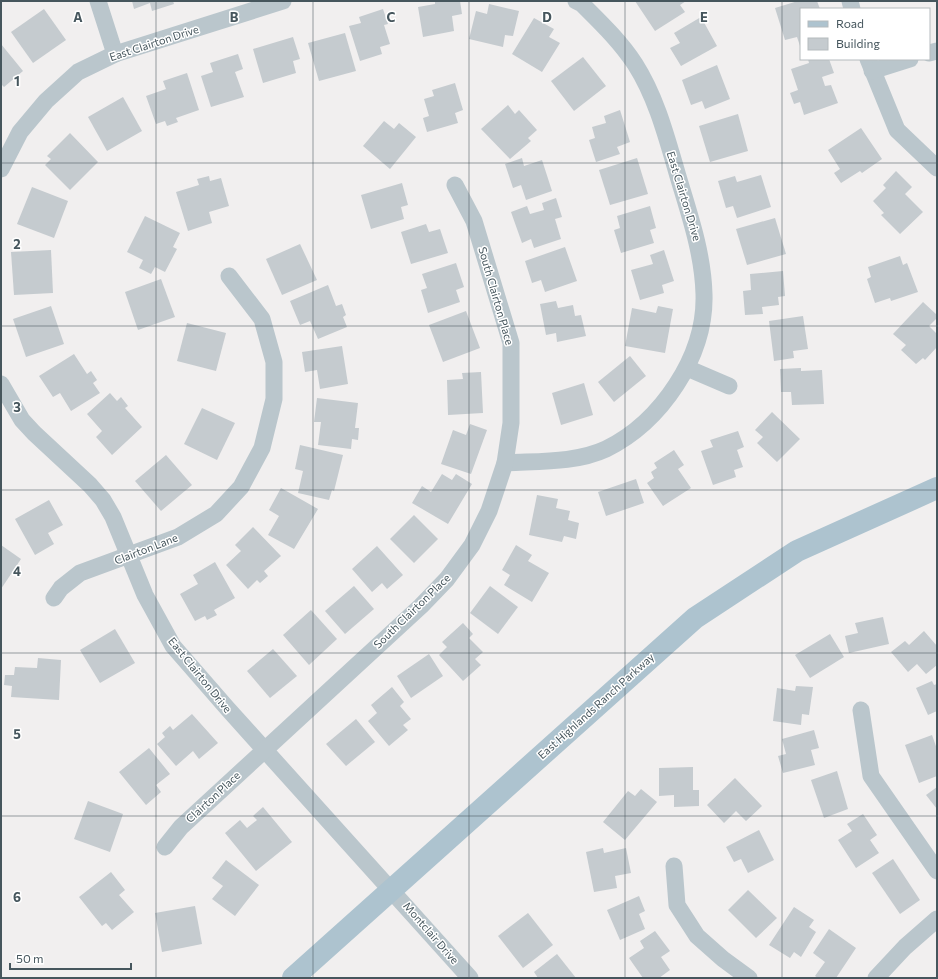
<svg xmlns="http://www.w3.org/2000/svg" width="938" height="979" font-family="Commissioner,sans-serif">
  <style>
    .building { fill: #c5cbcf }
    .lines { fill: none; stroke-linecap: round; stroke-linejoin: round }
    .street { stroke: #bac6cc; stroke-width: 17 }
    .primary { stroke: #adc3cf; stroke-width: 22 }
    .grid { fill: none; stroke: #46565d; stroke-width: 1; stroke-opacity: 0.55 }
    .labels { text-anchor: middle; stroke-width: 3; stroke-linejoin: round; paint-order: stroke }
    .street-label { font-size: 11px; fill: #46565d; stroke: #fff }
    .grid-label { font-size: 13px; text-anchor: middle; font-weight: bold; fill: #46565d; stroke: #fff; stroke-width: 3; stroke-linejoin: round; paint-order: stroke }
  </style>
  <rect width="100%" height="100%" fill="#f1efef"/>
  <g class="building">
    <path d="M132,1h41l1,3 -22,7 -2,-8 -16,6z"/>
    <path d="M435,1h25l2,13 -10,2 2,15 -31,6 -5,-30 17,-3z"/>
    <path d="M635,1h51l-6,4 5,7 -30,19z"/>
    <path d="M798,1h19l3,8h-19l-1,37 -3,-9 -12,3 -10,-32z"/>
    <path d="M489,4l30,7 -6,25 -8,-1 -2,12 -34,-8 7,-28 11,3z"/>
    <path d="M44,9l22,31 -33,23 -22,-31z"/>
    <path d="M383,9l5,15 -4,1 6,19 -10,3 2,7 -22,7 -11,-35 12,-3 -2,-6z"/>
    <path d="M701,17l16,29 -36,20 -11,-18 10,-5 -6,-10z"/>
    <path d="M534,18l20,11 -5,8 11,6 -18,29 -30,-18z"/>
    <path d="M345,33l11,38 -37,10 -11,-38z"/>
    <path d="M293,37l7,22 -7,2 3,12 -33,10 -10,-34z"/>
    <path d="M1,44l22,27 -19,16 -3,-3z"/>
    <path d="M238,54l5,15 -8,3 9,25 -33,10 -10,-31 12,-4 -3,-9z"/>
    <path d="M583,57l23,29 -32,25 -23,-30z"/>
    <path d="M808,59h21l5,14 -12,4 3,9 6,-1 7,18 -34,12 -4,-13 -6,2 -4,-11 8,-3 -7,-21 18,-6z"/>
    <path d="M717,65l13,34 -25,10 -3,-8 -11,4 -9,-25z"/>
    <path d="M187,73l12,37 -23,8 2,4 -11,4 -2,-5 -9,3 -10,-28 20,-7 -3,-8z"/>
    <path d="M455,83l8,27 -8,3 3,10 -31,9 -4,-14 6,-2 -5,-17 10,-3 -2,-6z"/>
    <path d="M123,97l19,34 -35,20 -19,-34z"/>
    <path d="M508,105l7,9 4,-4 18,20 -9,8 3,3 -21,18 -29,-30z"/>
    <path d="M620,110l10,32 -13,5 3,7 -24,8 -7,-22 6,-2 -3,-11 14,-4 -2,-7z"/>
    <path d="M738,114l10,37 -38,11 -11,-36z"/>
    <path d="M384,121l10,8 5,-6 17,14 -26,32 -27,-23z"/>
    <path d="M861,128l21,31 -20,14 -2,-2 -19,12 -7,-10 6,-4 -12,-19z"/>
    <path d="M70,133l28,29 -28,28 -25,-25 6,-6 -4,-3z"/>
    <path d="M522,158l2,8 18,-6 10,31 -26,9 -5,-15 -8,3 -8,-24z"/>
    <path d="M637,158l11,36 -38,11 -11,-35z"/>
    <path d="M896,171l16,16 -7,7 18,18 -23,22 -19,-19 3,-2 -11,-12 13,-13 -3,-3z"/>
    <path d="M761,175l10,32 -34,11 -4,-12 -7,2 -8,-27 17,-5 2,6z"/>
    <path d="M209,176l1,5 11,-3 8,28 -20,6 3,11 -24,8 -12,-39 23,-7 -2,-6z"/>
    <path d="M402,183l6,22 -7,2 3,12 -33,10 -10,-34z"/>
    <path d="M32,187l36,14 -14,37 -37,-14z"/>
    <path d="M556,198l6,19 -7,2 6,20 -27,9 -3,-9 -9,4 -11,-31 16,-6 3,8 14,-4 -2,-7z"/>
    <path d="M650,206l6,22 -6,2 4,13 -33,10 -7,-23 6,-2 -3,-12z"/>
    <path d="M145,216l35,17 -7,14 4,2 -12,23 -10,-5 -4,7 -12,-6 4,-8 -16,-8z"/>
    <path d="M775,218l11,36 -39,11 -11,-36z"/>
    <path d="M426,224l3,8 11,-3 8,24 -37,11 -10,-32z"/>
    <path d="M300,244l17,36 -35,15 -16,-36z"/>
    <path d="M565,247l12,34 -32,11 -4,-12 -9,3 -7,-22z"/>
    <path d="M51,250l2,43 -39,2 -3,-43z"/>
    <path d="M664,250l10,31 -12,4 2,8 -24,7 -9,-30 22,-6 -3,-9z"/>
    <path d="M900,256l3,9 4,-2 11,29 -27,9 -1,-3 -15,5 -8,-24 4,-2 -3,-10z"/>
    <path d="M456,263l8,24 -8,3 4,12 -32,11 -7,-23 6,-2 -5,-14z"/>
    <path d="M783,271l2,25 -7,1 1,8 -17,2 1,7 -18,1 -2,-24 8,-1 -1,-16z"/>
    <path d="M161,279l14,38 -37,13 -13,-38z"/>
    <path d="M328,285l8,21 6,-2 4,11 -3,2 4,10 -29,12 -8,-18 -10,4 -10,-24z"/>
    <path d="M556,301l2,7 15,-3 2,11 6,-1 5,21 -29,6 -1,-9 -10,2 -6,-31z"/>
    <path d="M923,302l14,13v3l-8,8 8,8v13l-12,13 -2,-2 -7,6 -15,-14 5,-5 -13,-11z"/>
    <path d="M51,306l13,38 -38,13 -13,-38z"/>
    <path d="M658,306l15,3 -8,44 -40,-7 7,-38 24,5z"/>
    <path d="M466,311l14,37 -37,14 -14,-37z"/>
    <path d="M803,316l5,33 -15,2 1,7 -20,3 -5,-40z"/>
    <path d="M187,323l39,10 -10,38 -39,-10z"/>
    <path d="M342,346l6,38 -28,5 -3,-19 -12,2 -3,-20z"/>
    <path d="M74,354l13,20 4,-3 6,9 -4,3 7,10 -29,18 -11,-18 -7,4 -14,-21z"/>
    <path d="M630,356l16,20 -32,26 -16,-20z"/>
    <path d="M801,368v3l21,-1 2,34 -32,1 -1,-13h-10l-1,-23z"/>
    <path d="M481,372l2,41 -35,2 -1,-35 16,-1 -1,-6z"/>
    <path d="M584,383l9,32 -32,10 -9,-32z"/>
    <path d="M110,393l7,8 4,-4 7,9 -3,2 17,19 -30,28 -16,-18 6,-6 -15,-17z"/>
    <path d="M317,398l41,5 -3,25h4l-1,12 -6,-1 -1,10 -33,-4 3,-23h-7z"/>
    <path d="M202,408l33,15 -18,37 -33,-16z"/>
    <path d="M772,412l28,27 -23,23 -20,-19 6,-6 -8,-7z"/>
    <path d="M470,424l17,6 -16,44 -30,-10 12,-34 13,5z"/>
    <path d="M738,431l6,16 -7,3 6,17 -9,3 2,7 -23,8 -12,-34 12,-4 -3,-7z"/>
    <path d="M300,445l43,10 -9,36 -2,-1 -3,10 -31,-7 5,-22 -8,-2z"/>
    <path d="M674,450l10,15 -6,4 13,19 -28,18 -16,-23 7,-5 -3,-6 6,-4 -3,-5z"/>
    <path d="M166,455l26,30 -31,26 -26,-30z"/>
    <path d="M442,474l10,6 4,-6 16,10 -24,40 -36,-21 10,-17 9,6z"/>
    <path d="M636,479l8,24 -38,13 -8,-24z"/>
    <path d="M281,488l37,21 -24,40 -26,-14 11,-19 -10,-6z"/>
    <path d="M537,495l21,4 -2,9 14,3 -2,9 11,3 -3,16 -12,-3 -2,6 -33,-7z"/>
    <path d="M49,500l14,25 -15,8 6,11 -19,11 -20,-36z"/>
    <path d="M414,515l24,24 -24,24 -24,-24z"/>
    <path d="M253,527l28,29 -17,15 4,5 -8,7 -3,-3 -9,9 -22,-24 15,-14 -6,-6z"/>
    <path d="M1,545l20,14 -20,30z"/>
    <path d="M516,545l16,10 -4,6 21,12 -17,29 -28,-17 6,-10 -8,-5z"/>
    <path d="M377,546l26,29 -16,14 -5,-6 -10,9 -20,-23z"/>
    <path d="M215,562l20,36 -21,12 3,5 -10,5 -2,-4 -10,5 -15,-27 18,-10 -5,-9z"/>
    <path d="M354,586l20,23 -29,25 -20,-23z"/>
    <path d="M490,586l28,21 -20,27 -28,-21z"/>
    <path d="M311,610l26,29 -28,26 -26,-30z"/>
    <path d="M883,617l6,27 -40,9 -4,-17 13,-3 -3,-10z"/>
    <path d="M463,623l10,11 -4,4 14,14 -8,7 6,6 -18,16 -24,-26 8,-8 -5,-5z"/>
    <path d="M115,629l20,34 -35,20 -20,-33z"/>
    <path d="M924,631l13,15v19l-11,9 -9,-10 -9,8 -17,-20 14,-11 4,4z"/>
    <path d="M830,634l14,23 -34,21 -15,-23z"/>
    <path d="M273,649l24,27 -27,22 -23,-27z"/>
    <path d="M429,654l14,22 -32,22 -14,-22z"/>
    <path d="M38,658l23,2 -2,40 -48,-3 1,-11 -8,-1 1,-10h9l1,-8 22,1z"/>
    <path d="M932,681l2,4 3,-1v27l-9,4 -12,-27z"/>
    <path d="M796,686l17,1 -4,28 -7,-1 -1,11 -28,-4 4,-33 18,3z"/>
    <path d="M392,687l12,15 -4,4 11,13 -8,6 5,5 -19,16 -21,-25 9,-8 -6,-8z"/>
    <path d="M192,714l26,29 -19,16 -6,-8 -17,15 -19,-22 8,-7 -3,-4 8,-7 3,4z"/>
    <path d="M356,719l19,23 -29,24 -20,-22z"/>
    <path d="M814,730l5,18 -8,2 4,15 -32,8 -5,-17 8,-2 -4,-15z"/>
    <path d="M932,735l5,14v27l-18,7 -14,-38z"/>
    <path d="M149,748l21,26 -14,11 5,7 -15,13 -27,-33z"/>
    <path d="M693,767v23h6v16l-25,1v-12l-15,1v-28z"/>
    <path d="M837,771l11,38 -24,9 -13,-38z"/>
    <path d="M735,778l27,28 -16,15 -10,-10 -12,12 -17,-18z"/>
    <path d="M937,787v22l-11,-14z"/>
    <path d="M641,789l16,13 -32,38 -22,-18 25,-31 7,5z"/>
    <path d="M88,801l35,13 -13,38 -36,-13z"/>
    <path d="M263,807l29,35 -36,29 -31,-38 15,-13 7,8 10,-8 -4,-4z"/>
    <path d="M863,814l14,21 -7,5 9,13 -23,15 -18,-28 14,-9 -5,-7z"/>
    <path d="M759,830l15,30 -26,13 -7,-14 -7,3 -8,-15z"/>
    <path d="M603,848l1,5 22,-5 5,25 -16,3 2,12 -23,4 -8,-40z"/>
    <path d="M893,859l27,41 -20,14 -28,-41z"/>
    <path d="M226,860l33,25 -24,31 -23,-17 11,-13 -11,-8z"/>
    <path d="M111,872l14,18 -6,5 15,17 -22,18 -6,-7 -4,3 -23,-29z"/>
    <path d="M748,890l29,28 -21,20 -28,-28z"/>
    <path d="M639,896l6,15 -6,3 6,15 -25,11 -13,-30z"/>
    <path d="M195,906l7,38 -40,8 -7,-39z"/>
    <path d="M794,907l20,13 -5,7 7,5 -15,25 -7,-5 -4,6 -21,-13z"/>
    <path d="M528,913l25,32 -30,23 -25,-32z"/>
    <path d="M829,929l27,19 -20,30h-18l-3,-2 10,-14 -12,-9z"/>
    <path d="M655,931l15,20 -9,6 9,13 -11,8h-16l-14,-20 15,-10 -4,-7z"/>
    <path d="M557,954l19,24h-38l-4,-6z"/>
  </g>
  <g class="lines">
    <g class="street">
      <path d="M98,1l17,53"/>
      <path d="M850,1l2,8"/>
      <path d="M929,53l8,-2"/>
      <path d="M868,59l29,71 40,38"/>
      <path d="M872,71l38,-12"/>
      <path d="M1,169l19,-37 26,-31 32,-29 37,-18 168,-53"/>
      <path d="M687,368l42,18"/>
      <path d="M1,384l21,36 12,13 56,52 13,15 10,17 32,78 28,51 54,62 243,270"/>
      <path d="M505,463c33,-2 71,0 101,-14 55,-27 100,-93 98,-155 -1,-38 -13,-75 -24,-111 -12,-40 -22,-83 -45,-119 -15,-23 -34,-41 -53,-60l-6,-3"/>
      <path d="M54,598l7,-10 19,-15 98,-36 38,-23 25,-27 21,-39 12,-49v-37l-12,-43 -33,-43"/>
      <path d="M861,710l10,66 66,95"/>
      <path d="M165,847l16,-20 240,-221 26,-27 25,-34 17,-34 16,-48 6,-40v-80l-37,-122 -19,-36"/>
      <path d="M674,866l3,39 20,31 26,23 26,19"/>
      <path d="M876,978l29,-31 32,-28"/>
    </g>
    <path class="primary" d="M293,978l402,-360 102,-67 140,-63"/>
  </g>
  <path class="grid" d="M156,1v977M313,1v977M469,1v977M625,1v977M782,1v977M1,163h936M1,326h936M1,490h936M1,653h936M1,816h936"/>
  <g class="labels">
    <g class="street-label">
      <text transform="translate(154 43) rotate(-18)" y="4">East Clairton Drive</text>
      <text transform="translate(684 196) rotate(73)" y="4">East Clairton Drive</text>
      <text transform="translate(496 296) rotate(74)" y="4">South Clairton Place</text>
      <text transform="translate(146 549) rotate(-21)" y="4">Clairton Lane</text>
      <text transform="translate(412 611) rotate(-44)" y="4">South Clairton Place</text>
      <text transform="translate(200 675) rotate(51)" y="4">East Clairton Drive</text>
      <text transform="translate(596 706) rotate(-42)" y="4">East Highlands Ranch Parkway</text>
      <text transform="translate(213 797) rotate(-43)" y="4">Clairton Place</text>
      <text transform="translate(431 933) rotate(49)" y="4">Montclair Drive</text>
    </g>
  </g>
  <g class="grid-label">
    <text x="78" y="22">A</text>
    <text x="234" y="22">B</text>
    <text x="391" y="22">C</text>
    <text x="547" y="22">D</text>
    <text x="704" y="22">E</text>
    <text x="17" y="86">1</text>
    <text x="17" y="249">2</text>
    <text x="17" y="412">3</text>
    <text x="17" y="576">4</text>
    <text x="17" y="739">5</text>
    <text x="17" y="902">6</text>
  </g>
  <rect width="938" height="979" fill="none" stroke="#46565d" stroke-width="4"/>
  <rect x="800" y="8" width="130" height="52" fill="#ffffff" stroke="#b5bbbe"/>
  <rect x="808" y="21" width="20" height="6" fill="#adc3cf" stroke="#b5bbbe"/>
  <text x="836" y="28" font-size="12" fill="#46565d">Road</text>
  <rect x="808" y="38" width="20" height="12" fill="#c5cbcf" stroke="#b5bbbe"/>
  <text x="836" y="48" font-size="12" fill="#46565d">Building</text>
  <path d="M10 963v6h121v-6" fill="none" stroke="#46565d" stroke-width="2"/>
  <text x="16" y="963" font-size="12" fill="#46565d" stroke="#ffffff" stroke-width="3" paint-order="stroke">50 m</text>
</svg>
